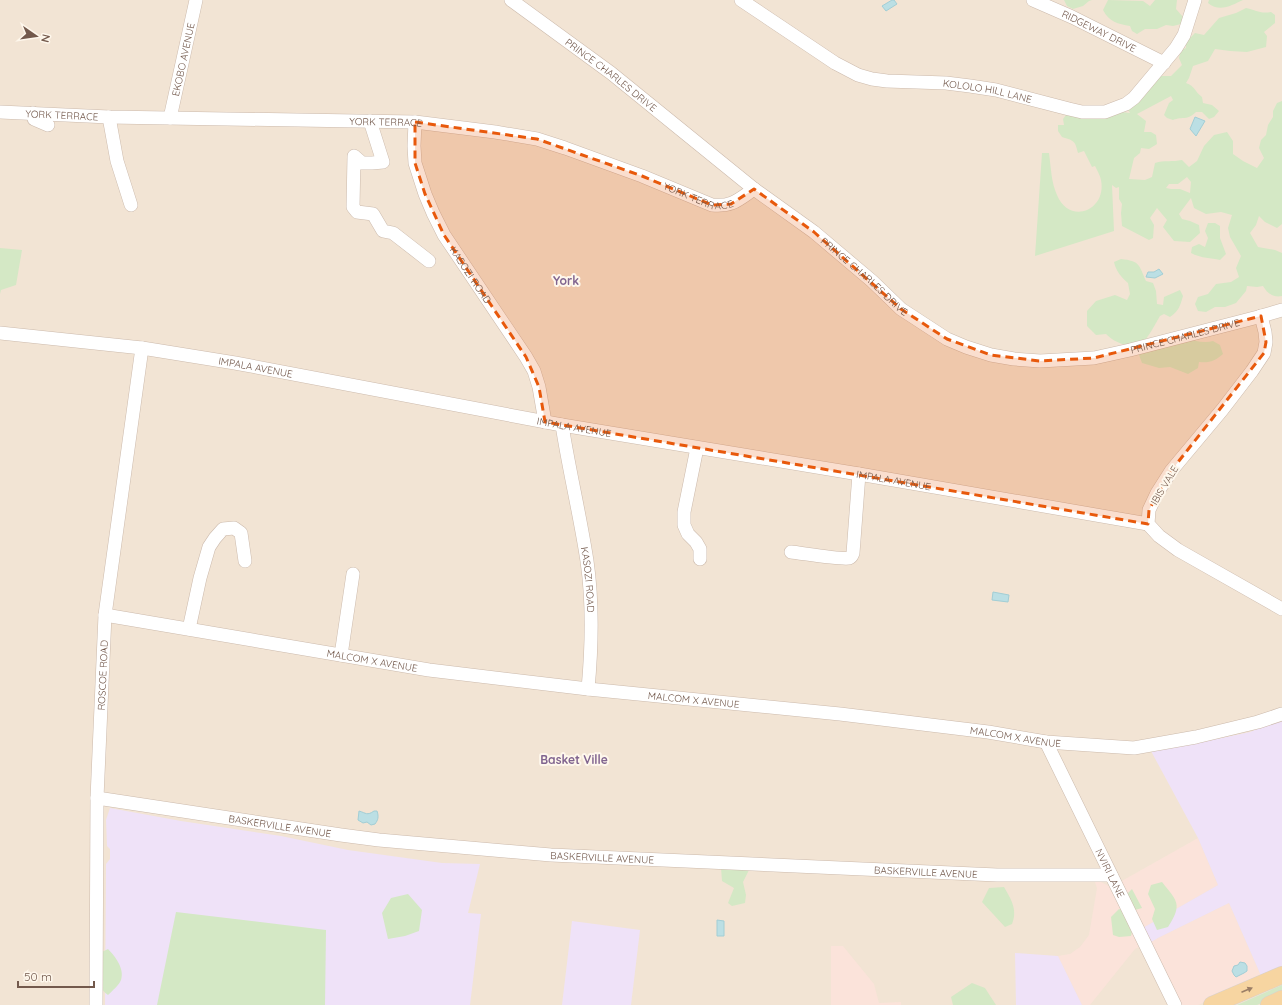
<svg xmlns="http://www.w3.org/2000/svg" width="1282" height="1005" font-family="Quicksand,sans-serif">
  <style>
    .residential { fill: #f2e4d4 }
    .commercial { fill: #fbe3da }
    .education { fill: #efe2f8 }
    .green { fill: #d4e8c5; fill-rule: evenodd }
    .water { fill: #bbdfe4; stroke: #a2ced5 }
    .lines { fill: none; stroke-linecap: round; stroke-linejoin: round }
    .minor-casing { stroke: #ccbaac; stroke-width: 14 }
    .major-casing { stroke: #d8d1cd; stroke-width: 18 }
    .minor { stroke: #fff; stroke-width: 13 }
    .major { stroke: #f7d5a1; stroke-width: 17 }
    .oneway { fill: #9b7e66 }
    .marked { fill: #e8590c; fill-opacity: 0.2; stroke: #e8590c; stroke-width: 3; stroke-dasharray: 8 5; stroke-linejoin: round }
    .labels { text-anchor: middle; stroke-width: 4; stroke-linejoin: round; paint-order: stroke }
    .street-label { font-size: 10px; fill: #73594c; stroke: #fef7ec }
    .quarter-label { font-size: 12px; font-weight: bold; fill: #80648f; stroke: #fef7ec }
  </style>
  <rect width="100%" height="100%" fill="#fbf2e6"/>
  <rect class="residential" x="0" y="0" width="1282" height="1005"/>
  <g class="commercial">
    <path d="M1198,838l20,47 -77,44 -21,-47z"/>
    <path d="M1095,882h6l8,4 30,61 -4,2 -45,56h-8l-24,-49 12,-2 10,-7 9,-12 8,-47z"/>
    <path d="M1229,903l33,75 -64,27h-16l-5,-4 -29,-57 10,-6z"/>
    <path d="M831,946h12l31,38 5,19 22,-1v3h-70z"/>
  </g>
  <g class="education">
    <path d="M1282,719v251l-20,8 -33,-75 -71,35 -10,6 -7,-15 77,-44 -20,-47 -47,-87 42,-7 57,-12z"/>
    <path d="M110,808l71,13 100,15 67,14 94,13 38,1 -12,49 13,1 -11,91h-365l1,-141 4,-5v-10l-3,-3 -1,-26z"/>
    <path d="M572,921l68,9 -9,75h-69z"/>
    <path d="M1015,953l43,3 24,49h-66z"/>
  </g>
  <g class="green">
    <path d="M1064,0h28l-3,1 -6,5 -10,3 -6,-3z"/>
    <path d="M1108,0l35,1 7,5 5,-6h22l-1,9 7,8 -2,7 -8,2 -7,-1 -9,4h-12l-8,5 -5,-3 -2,-5c-12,-2 -21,-4 -27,-16z"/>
    <path d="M1209,0h34c-11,5 -23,13 -35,3z"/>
    <path d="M1246,8c11,2 13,6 25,4l4,3v8l-11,9 3,4 -1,11 -19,5 -17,-1 -15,-2 -7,12 -15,5 -4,12 -3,5c9,3 9,9 16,14l1,6 9,2 7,6 -5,6 -5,2 -7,-7h-6c-9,9 -13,4 -23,8l-6,-2 -3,-3 5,-12 4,-3 -2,-4 -34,18 9,7 -2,11h7l5,3 1,9 -8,5 -8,-1 -1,5 -6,5 -5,21 16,1 7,-3 3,-14c9,-3 18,-1 27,-3l7,7 8,-6 7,-15 10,-11 13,-3 6,9v13l10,7 14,7 7,-10 -5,-10 2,-8 5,-5 2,-10 5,-8v-6l4,-8 5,-2v123l-5,4 -12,-6 -6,-6 -3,9 -6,8 8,14 17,3 7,3v43c-9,2 -15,-3 -19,-10l-6,1 -10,-1 -1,5 -10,12 -11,4h-10l-9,5 -8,-1 -3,-7 3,-7 10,-3 8,-10 15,-2 8,-5 -3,-9 5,-12 -11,-19 -2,-9 4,-13 -11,-3 -15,2 -12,-6 -3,-10 -12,16 3,5 8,2 9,4 1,8 -10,9 -16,-1 -11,-14 4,-7 -10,-12 -7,10 4,7 -1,13 -4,2 -27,-14 -1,-13 1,-9 -3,-5v-12l-3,1 -4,-3 2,46 -79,25 7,-103h7c2,14 2,29 8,42 12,30 50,16 44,-15 -1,-5 -4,-10 -6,-14l-3,1 -8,-16 -6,2c-3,-13 -4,-12 -16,-16l-4,-6v-6h6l-1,-6 10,-13 57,7 -3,-5 33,-32h11l11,-11 -3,-7 2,-8 5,-2v-6l9,-9 9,2 15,-17 17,-5zM1187,177l4,5 -1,11 -10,-4h-9l-5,-1 3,-4h9z"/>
    <path d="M1208,223h7l5,3v12l6,16 -6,6c-10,-2 -20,-2 -29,-7l1,-6 7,-3 6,3 3,-9 -3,-7z"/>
    <path d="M0,248l22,2 -6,35 -15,5 -1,4z"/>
    <path d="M1121,259c19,2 18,6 25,22l7,2 3,8 1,13 6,1 1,-8 16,-7 3,6c-3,10 -4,15 -13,21l-6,-3 -4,2c-3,5 -13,24 -17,26 -12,8 -28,1 -37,-8l-10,1 -9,-9v-15l9,-10 19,-6 12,5 3,-6 -2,-11c-7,-6 -12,-12 -14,-21z"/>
    <path d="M1185,339c9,1 19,5 28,2l7,4 3,9c-8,7 -13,9 -24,8l-1,6 -10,6 -18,-7 -11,1 -17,-5 -3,-8 9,-14z"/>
    <path d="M721,868l28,2 -6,12 3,13 -1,8 -13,3 -4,-3 6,-15 -12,-7z"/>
    <path d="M1162,882c15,19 21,22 6,45l-11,3 -5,-11 3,-10 -7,-15 3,-9z"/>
    <path d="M1004,887c7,12 14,23 8,37l-7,3 -23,-25 7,-14z"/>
    <path d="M1132,889l10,19 -7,2 -8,-16z"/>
    <path d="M408,894l14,16 -3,21 -14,5 -17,3 -6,-26 9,-15z"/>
    <path d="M1119,909l5,2 8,21 -1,4 -12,1 -6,-2 -2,-18z"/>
    <path d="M176,912l150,18 -1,75h-168z"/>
    <path d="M108,949c7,7 17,20 13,31 -2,5 -9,11 -13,15 -13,-8 -8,-29 -8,-42z"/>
    <path d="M972,983l13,5 11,17h-43l-2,-8z"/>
    <path d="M1282,985v9l-25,11h-20z"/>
  </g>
  <g class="water">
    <path d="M892,0h2l3,4 -11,7 -4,-5z"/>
    <path d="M1195,117l10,4 -9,15 -6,-7z"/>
    <path d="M1159,269l4,5 -8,4 -9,-1 2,-5h6z"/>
    <path d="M993,592l16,3 -1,7 -16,-2z"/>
    <path d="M359,811c7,2 8,5 15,0h3c2,6 1,9 -2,13l-4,1 -4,-3 -4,1 -5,-3z"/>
    <path d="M717,920l7,1v15h-7z"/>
    <path d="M1240,962l5,1 2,3v5l-3,2 -8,4 -2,-2 -2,-4 2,-5 4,-1z"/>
  </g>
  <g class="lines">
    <defs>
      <g id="minor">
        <path id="s1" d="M511,0l100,73 143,116 60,43 58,49 29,28 46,30 19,8 25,8 23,4 26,2 54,-3 36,-8 128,-33 24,-7"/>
        <path id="s2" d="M741,0l94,63 23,12 14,4 15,2 59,2 24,3 26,4 73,19 13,3h23l21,-8 8,-6 42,-50 8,-13 11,-35"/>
        <path id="s3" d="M1033,0l39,17 92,46"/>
        <path id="s4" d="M0,112l109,5 306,5 80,10 42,7 28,9 77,28 70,29c20,2 26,-5 42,-16"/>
        <path d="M33,113l1,6 14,6"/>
        <path d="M109,117l8,44 14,44"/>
        <path id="s5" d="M170,118l26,-118"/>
        <path d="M370,121l13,41 -11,1h-10l-8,-7 -1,51 4,5 16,2 10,17 10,2 36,28"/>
        <path id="s6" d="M415,122l-1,24 1,17 10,31 8,19 11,22 82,122 8,14 5,16 6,35"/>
        <path d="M1261,316l4,16 1,10 -2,11 -12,18 -30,39 -51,61 -14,22 -8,17 -1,14 11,12 19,14 104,59"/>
        <path id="s7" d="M0,333l142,15 93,15 327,62 297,49 289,50"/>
        <path id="s8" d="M562,425c7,45 18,90 25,136 6,42 5,85 1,128"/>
        <path d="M697,448l-13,64v13l4,9 8,8 4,7v10"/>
        <path d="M791,552c10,1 52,8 58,6 3,-1 3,-3 4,-5l6,-79"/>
        <path id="s9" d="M105,615l324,55 159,19 252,25 148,18 58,10 88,6 62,-11 62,-15 24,-8"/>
        <path d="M189,629l11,-51 9,-31 6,-9 8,-9 11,-1 7,5 4,28"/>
        <path d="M341,655l12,-81"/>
        <path id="s10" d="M1046,742l129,263"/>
        <path id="s11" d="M97,798l244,37 38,5 172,15 446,20h114"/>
        <path id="s12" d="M96,1005l1,-207 8,-183 37,-267"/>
      </g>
      <g id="major">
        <path d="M1212,1005l70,-30"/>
        <path d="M1269,1005l13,-6"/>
      </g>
    </defs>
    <use href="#minor" class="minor-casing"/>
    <use href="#major" class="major-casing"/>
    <use href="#minor" class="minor"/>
    <use href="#major" class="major"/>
  </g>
  <defs><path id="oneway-solid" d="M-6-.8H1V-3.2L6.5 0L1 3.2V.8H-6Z"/></defs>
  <use class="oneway" href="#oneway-solid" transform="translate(1247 990) rotate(-23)"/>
  <path class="marked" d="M415,122l122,17 105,37 70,29 19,-1 23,-15 60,43 87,77 46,30 44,16 49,6 54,-3 167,-42 5,26 -2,11 -93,118 -22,39 -1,14 -603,-102 -6,-35 -13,-30 -82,-122 -19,-41 -10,-31z"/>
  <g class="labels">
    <g class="street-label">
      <text dy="4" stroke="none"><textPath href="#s3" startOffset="73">RIDGEWAY DRIVE</textPath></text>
      <text dy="4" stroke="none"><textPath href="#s5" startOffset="60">EKOBO AVENUE</textPath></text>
      <text dy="4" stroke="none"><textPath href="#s1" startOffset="125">PRINCE CHARLES DRIVE</textPath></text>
      <text dy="4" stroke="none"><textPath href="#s2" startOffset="270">KOLOLO HILL LANE</textPath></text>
      <text dy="4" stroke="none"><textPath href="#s4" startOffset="62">YORK TERRACE</textPath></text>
      <text dy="4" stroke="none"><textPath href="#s4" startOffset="386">YORK TERRACE</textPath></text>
      <text dy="4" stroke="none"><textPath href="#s4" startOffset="710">YORK TERRACE</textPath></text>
      <text dy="4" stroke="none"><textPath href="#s6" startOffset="167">KASOZI ROAD</textPath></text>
      <text dy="4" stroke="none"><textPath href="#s1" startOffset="449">PRINCE CHARLES DRIVE</textPath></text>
      <text dy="4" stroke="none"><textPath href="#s1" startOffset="797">PRINCE CHARLES DRIVE</textPath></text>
      <text dy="4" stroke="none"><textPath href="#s7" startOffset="258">IMPALA AVENUE</textPath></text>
      <text dy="4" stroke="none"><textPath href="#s7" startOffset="582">IMPALA AVENUE</textPath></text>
      <text dy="4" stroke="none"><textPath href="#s7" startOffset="906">IMPALA AVENUE</textPath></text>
      <text transform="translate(1164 485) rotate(-59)" y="4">IBIS VALE</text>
      <text dy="4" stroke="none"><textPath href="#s8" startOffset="157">KASOZI ROAD</textPath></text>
      <text dy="4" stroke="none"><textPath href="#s9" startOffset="271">MALCOM X AVENUE</textPath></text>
      <text dy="4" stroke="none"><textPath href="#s12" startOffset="330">ROSCOE ROAD</textPath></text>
      <text dy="4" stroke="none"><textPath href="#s9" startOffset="595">MALCOM X AVENUE</textPath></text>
      <text dy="4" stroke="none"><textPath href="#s9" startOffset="919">MALCOM X AVENUE</textPath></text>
      <text dy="4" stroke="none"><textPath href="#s11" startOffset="185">BASKERVILLE AVENUE</textPath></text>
      <text dy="4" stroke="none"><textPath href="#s11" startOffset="509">BASKERVILLE AVENUE</textPath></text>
      <text dy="4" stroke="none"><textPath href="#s11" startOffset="833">BASKERVILLE AVENUE</textPath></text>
      <text dy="4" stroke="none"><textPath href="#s10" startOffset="146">NVIRI LANE</textPath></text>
    </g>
    <g class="quarter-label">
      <text x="566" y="285">York</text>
      <text x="574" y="764">Basket Ville</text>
    </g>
  </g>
  <g transform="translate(36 36) rotate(103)" stroke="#fef7ec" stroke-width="3" paint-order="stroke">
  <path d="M0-3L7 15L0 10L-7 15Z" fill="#73594c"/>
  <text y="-6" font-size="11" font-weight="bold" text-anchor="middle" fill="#73594c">N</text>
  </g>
  <path d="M18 981v6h76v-6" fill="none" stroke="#73594c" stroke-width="2"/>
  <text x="24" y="981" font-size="12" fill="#73594c" stroke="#fef7ec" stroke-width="3" paint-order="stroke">50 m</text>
</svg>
